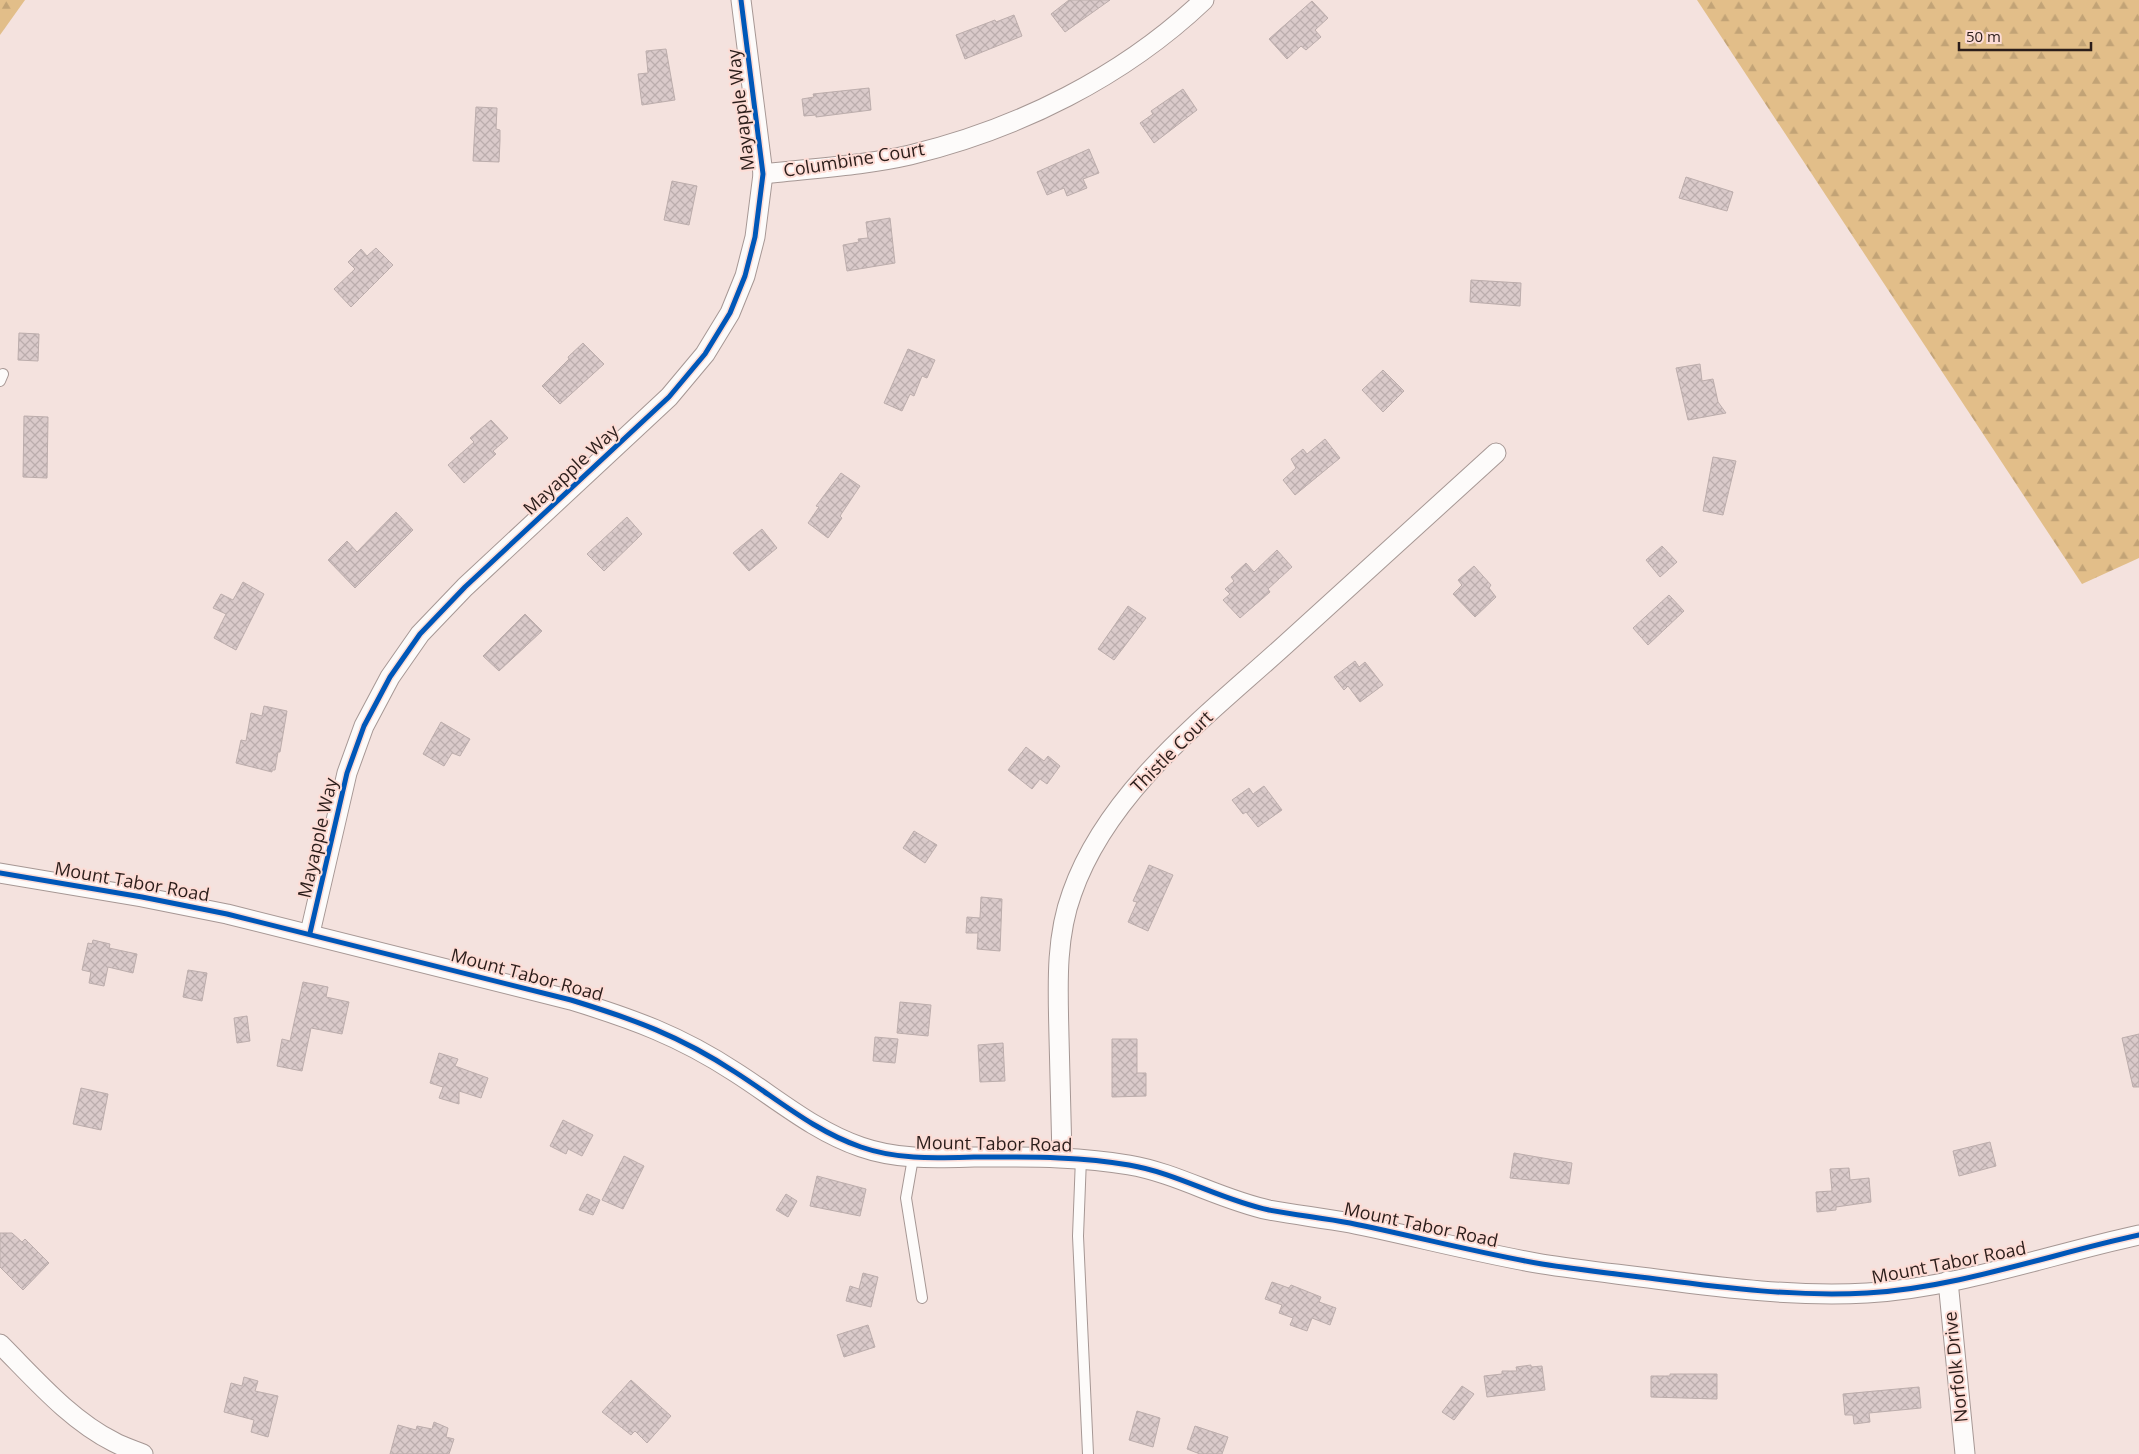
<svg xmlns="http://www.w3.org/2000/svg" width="2139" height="1454" font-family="'Open Sans',sans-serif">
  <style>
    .forest { fill: url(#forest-firs) }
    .building { fill: url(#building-cross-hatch); stroke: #bcadac }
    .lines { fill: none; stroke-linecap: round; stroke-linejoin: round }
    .service-casing { stroke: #a69794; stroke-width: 12 }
    .minor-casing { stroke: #a69794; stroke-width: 21 }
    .service { stroke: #fdfbfa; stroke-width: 10 }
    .minor { stroke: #fdfbfa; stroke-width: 19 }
    .cycleway-casing { stroke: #fddcd5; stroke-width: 8 }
    .cycleway { stroke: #0057b8; stroke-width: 5 }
    .labels { text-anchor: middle; stroke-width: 4; stroke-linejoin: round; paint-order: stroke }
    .street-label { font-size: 18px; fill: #2b1d1a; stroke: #fddcd5 }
  </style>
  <defs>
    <pattern id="forest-firs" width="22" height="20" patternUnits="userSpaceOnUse" patternTransform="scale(1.25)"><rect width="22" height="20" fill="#e2be89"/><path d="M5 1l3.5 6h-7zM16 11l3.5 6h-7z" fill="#c2a376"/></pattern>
    <pattern id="building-cross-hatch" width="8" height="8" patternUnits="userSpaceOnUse" patternTransform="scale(1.25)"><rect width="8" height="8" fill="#dacaca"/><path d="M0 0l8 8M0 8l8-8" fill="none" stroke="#bbadad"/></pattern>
  </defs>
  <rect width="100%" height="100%" fill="#f4e2de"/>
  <g class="forest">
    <path d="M0,0h25l-25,35z"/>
    <path d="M1697,0h442v558l-57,26z"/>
  </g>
  <g class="building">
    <path d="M1069,0h41l-45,32 -14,-18z"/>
    <path d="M1312,1l16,17 -13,12 6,7 -15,13 -5,-4 -14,13 -18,-20z"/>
    <path d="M1014,15l8,21 -57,23 -9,-24 39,-15 1,2z"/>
    <path d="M666,49l9,51 -33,5 -4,-31 10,-1 -2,-22z"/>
    <path d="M869,88l2,22 -55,7v-2l-12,1 -2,-17 12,-2 -1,-3z"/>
    <path d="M1183,89l14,21 -43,33 -14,-20 13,-9 -2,-3z"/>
    <path d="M476,107l21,1 -1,21 4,1v10l-1,22 -26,-1z"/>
    <path d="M1089,149l10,24 -16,6 4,9 -20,8 -3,-8 -17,7 -10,-23z"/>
    <path d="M1686,177l47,15 -6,19 -48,-13z"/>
    <path d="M672,181l25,5 -8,39 -25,-5z"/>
    <path d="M890,218l5,45 -48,8 -4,-26 16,-3 -1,-3 10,-1 -2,-16z"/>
    <path d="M376,248l17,17 -42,42 -17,-18 21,-20 -7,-7 13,-13 6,7z"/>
    <path d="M1471,280l50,3 -1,23 -50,-4z"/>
    <path d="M19,333l20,1 -1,27 -20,-1z"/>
    <path d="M583,343l21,21 -44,40 -18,-18 27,-27 -1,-2z"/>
    <path d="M908,349l27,11 -8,18 -5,-2 -8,20 -4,-2 -8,17 -18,-8z"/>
    <path d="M1700,364l2,17 11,-2 5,23 8,11 -38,7 -12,-52z"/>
    <path d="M1383,370l21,21 -21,21 -21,-22z"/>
    <path d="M24,416l24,1 -1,61 -24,-1z"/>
    <path d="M491,420l17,18 -15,13 3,3 -32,29 -16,-18 26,-23 -4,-4z"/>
    <path d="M1325,439l15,19 -45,37 -12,-15 13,-12 -5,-9 12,-10 4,5z"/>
    <path d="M1713,457l23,4 -13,54 -20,-4z"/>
    <path d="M841,473l19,13 -20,30 2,2 -14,20 -20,-15 11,-16 -3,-1z"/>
    <path d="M396,512l17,18 -58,58 -27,-28 19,-19 10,11z"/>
    <path d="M627,517l15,17 -38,37 -17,-17z"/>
    <path d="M762,529l15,19 -28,23 -16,-18z"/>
    <path d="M1662,546l15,16 -17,15 -14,-17z"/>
    <path d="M1277,550l15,17 -24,22 2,3 -30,26 -17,-18 7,-6 -5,-5 9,-8 -3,-4 15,-14 8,9z"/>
    <path d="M1474,566l17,19 -2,3 7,9 -21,20 -22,-23 9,-9 -4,-5z"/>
    <path d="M243,582l21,12 -28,56 -22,-12 12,-24 -13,-6 8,-14 12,6z"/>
    <path d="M1669,595l15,16 -36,34 -15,-17z"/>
    <path d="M1128,606l18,12 -32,42 -16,-11z"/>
    <path d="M525,614l17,17 -43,40 -16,-15z"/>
    <path d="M1355,661l4,6 6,-5 18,23 -23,17 -12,-16 -4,4 -10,-13z"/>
    <path d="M264,706l23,5 -7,41h-2l-3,18h-3v2l-36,-9 5,-23 5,1 5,-28 11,3z"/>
    <path d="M441,722l29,17 -10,17 -8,-3 -8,13 -21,-12z"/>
    <path d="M1026,747l18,14 4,-5 12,10 -13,18 -7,-5 -8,10 -24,-19z"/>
    <path d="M1264,786l18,24 -24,17 -12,-15 -3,2 -11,-14 17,-12 4,6z"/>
    <path d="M914,831l23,14 -12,18 -22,-15z"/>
    <path d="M1149,865l24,10 -25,56 -20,-9 9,-20 -4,-1z"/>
    <path d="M981,897l21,2 -2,52 -23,-2 1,-16h-12l1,-16 13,1z"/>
    <path d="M93,940l17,4 -1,4 28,6 -4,19 -25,-6 -4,19 -15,-3 2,-11 -9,-2 6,-27 4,1z"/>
    <path d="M188,970l19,3 -5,28 -19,-4z"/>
    <path d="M303,982l25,5 -2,10 23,5 -7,32 -31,-6 -9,43 -25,-5 5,-27 8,2z"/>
    <path d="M900,1002l31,3 -3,31 -31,-3z"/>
    <path d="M247,1016l3,25 -13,2 -3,-25z"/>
    <path d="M2139,1034v53h-6l-11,-49z"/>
    <path d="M875,1037l23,2 -3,24 -22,-2z"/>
    <path d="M1112,1039h25v34h9v23l-34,1z"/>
    <path d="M1003,1043l2,38 -25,1 -2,-37z"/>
    <path d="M439,1053l19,6 -3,7 33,12 -7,20 -22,-7v13l-20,-6 4,-11 -13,-4z"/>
    <path d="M81,1088l27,6 -7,36 -28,-6z"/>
    <path d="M563,1120l30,15 -11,21 -14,-7 -2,5 -16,-8z"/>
    <path d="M1990,1142l6,24 -37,10 -6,-25z"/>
    <path d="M1514,1153l58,10 -3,21 -59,-6z"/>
    <path d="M624,1156l20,10 -21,43 -21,-9z"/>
    <path d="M1849,1168l1,12 19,-2 2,24 -35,5v3l-19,2 -1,-20 16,-1 -2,-22z"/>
    <path d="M817,1176l49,13 -6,27 -50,-10z"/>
    <path d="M587,1194l13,6 -7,15 -14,-5z"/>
    <path d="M786,1194l11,7 -9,16 -12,-7z"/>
    <path d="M0,1233h12l10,9 3,-3 24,24 -26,27 -23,-23z"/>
    <path d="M863,1273l15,4 -7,30 -25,-6 4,-15 9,3z"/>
    <path d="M1272,1282l17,6 2,-3 30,12 -2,5 17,6 -6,17 -18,-7 -5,13 -17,-6 3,-7 -14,-5 3,-8 -17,-6z"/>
    <path d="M868,1325l7,22 -31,10 -7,-22z"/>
    <path d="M1531,1365v2l11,-1 3,24 -58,7 -3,-21 18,-2v-3h15l-1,-4z"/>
    <path d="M1670,1374h47v25l-66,-2v-21h19z"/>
    <path d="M244,1377l14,4 -3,10 23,5 -10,41 -17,-5 3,-12 -30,-8 7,-29 11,3z"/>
    <path d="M631,1380l40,36 -24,27 -12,-12 -4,4 -29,-23z"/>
    <path d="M1462,1386l12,8 -20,26 -12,-8z"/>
    <path d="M1919,1387l2,21 -52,5 1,9 -16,2 -1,-9h-8l-2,-21z"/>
    <path d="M1137,1411l23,7 -7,29 -24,-7z"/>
    <path d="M434,1422l14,6 -2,9 8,2 -5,15h-59l8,-29 18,5 1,-4 15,3z"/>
    <path d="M1195,1426l33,11 -6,17h-22l-13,-5z"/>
  </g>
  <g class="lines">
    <defs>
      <g id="service">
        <path d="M0,381l3,-7"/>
        <path d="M913,1158l-7,40 16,100"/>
        <path d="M1081,1158l-3,78 10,218"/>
      </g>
      <g id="minor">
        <path d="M763,174c49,-6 99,-8 147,-19 108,-26 213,-78 294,-155"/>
        <path d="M0,873l142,24 85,17 344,86c62,19 109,36 164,72 41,26 79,59 126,75 37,13 75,11 113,10 52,0 104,-1 155,8 48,8 92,35 140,45 27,5 54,8 81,13 64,13 128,30 192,41 38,6 76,10 114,15 70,9 140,18 211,14 90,-5 184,-39 272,-58"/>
        <path d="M310,933l37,-160 17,-47 26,-49 30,-43 45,-47 204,-190 36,-43 25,-41 15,-37 10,-39 8,-63 -22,-174"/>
        <path d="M1062,1157c-1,-40 -2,-80 -3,-120 -1,-48 -4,-98 13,-144 36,-103 136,-178 214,-249 70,-64 140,-127 210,-191"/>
        <path d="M1948,1281l17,173"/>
        <path d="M0,1344c35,35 70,76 114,98 9,5 19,8 29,12"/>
      </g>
    </defs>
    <use href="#service" class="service-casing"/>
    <use href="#minor" class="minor-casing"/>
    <use href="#service" class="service"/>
    <use href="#minor" class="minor"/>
    <defs>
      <g id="cycleway">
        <path d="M0,873l142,24 85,17 344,86c62,19 109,36 164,72 41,26 79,59 126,75 37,13 75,11 113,10 52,0 104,-1 155,8 48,8 92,35 140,45 27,5 54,8 81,13 64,13 128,30 192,41 38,6 76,10 114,15 70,9 140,18 211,14 90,-5 184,-39 272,-58"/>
        <path d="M310,933l37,-160 17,-47 26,-49 30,-43 45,-47 204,-190 36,-43 25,-41 15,-37 10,-39 8,-63 -22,-174"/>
      </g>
    </defs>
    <use href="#cycleway" class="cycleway-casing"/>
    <use href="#cycleway" class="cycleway"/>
  </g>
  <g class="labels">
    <g class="street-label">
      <text transform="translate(741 110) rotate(-97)" y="6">Mayapple Way</text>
      <text transform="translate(854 160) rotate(-9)" y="6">Columbine Court</text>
      <text transform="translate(571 470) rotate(-43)" y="6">Mayapple Way</text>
      <text transform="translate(1172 752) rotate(-45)" y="6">Thistle Court</text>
      <text transform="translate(318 838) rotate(-77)" y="6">Mayapple Way</text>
      <text transform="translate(132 882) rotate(10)" y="6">Mount Tabor Road</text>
      <text transform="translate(527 975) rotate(15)" y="6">Mount Tabor Road</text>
      <text transform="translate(994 1144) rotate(1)" y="6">Mount Tabor Road</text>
      <text transform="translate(1421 1225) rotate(12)" y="6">Mount Tabor Road</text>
      <text transform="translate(1949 1263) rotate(-11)" y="6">Mount Tabor Road</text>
      <text transform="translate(1956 1367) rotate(-96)" y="6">Norfolk Drive</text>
    </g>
  </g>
  <path d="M1959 42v8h132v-8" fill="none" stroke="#2b1d1a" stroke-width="2.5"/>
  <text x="1966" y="42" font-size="15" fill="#2b1d1a" stroke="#fddcd5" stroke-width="4" paint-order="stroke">50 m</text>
</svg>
